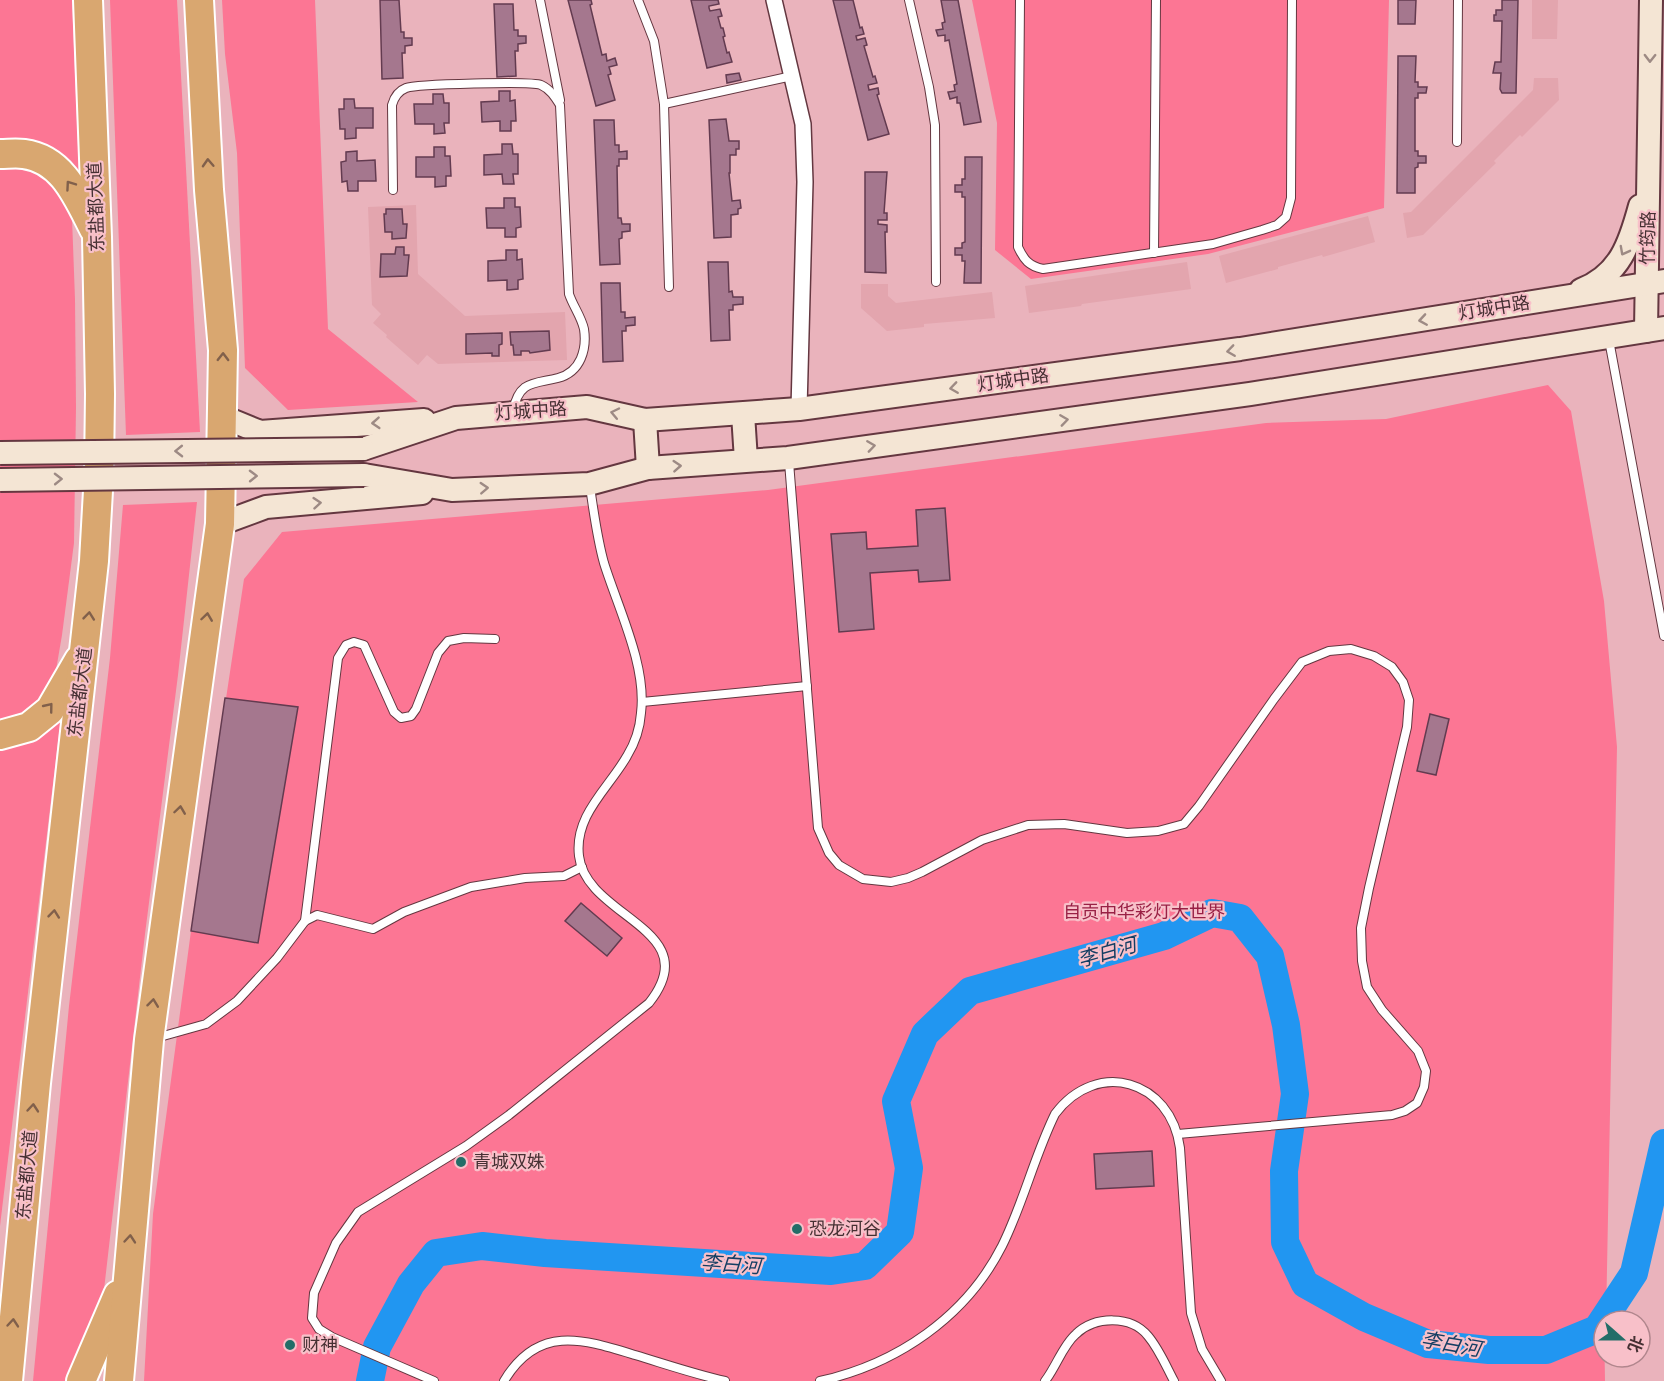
<svg xmlns="http://www.w3.org/2000/svg" width="1664" height="1381" font-family="Poppins,'Noto Sans SC',sans-serif">
  <style>
    .built { fill: #e3a5ae }
    .green { fill: #fc7694 }
    .lines { fill: none; stroke-linecap: round; stroke-linejoin: round }
    .river { stroke: #2196f1; stroke-width: 28 }
    .building { fill: #a5778e; stroke: #633b50; stroke-width: 1.5 }
    .lane-casing { stroke: #643740; stroke-width: 10 }
    .street-casing { stroke: #643740; stroke-width: 18 }
    .secondary-casing { stroke: #643740; stroke-width: 26 }
    .highway-casing { stroke: #fff; stroke-width: 32 }
    .lane { stroke: #fff; stroke-width: 8 }
    .street { stroke: #fff; stroke-width: 15 }
    .secondary { stroke: #f4e5d4; stroke-width: 22 }
    .highway { stroke: #d9a770; stroke-width: 28 }
    .secondary-bridge-casing { stroke: #643740; stroke-width: 26; stroke-linecap: butt }
    .secondary-bridge { stroke: #f4e5d4; stroke-width: 22 }
    .oneway { stroke: #9d8a84 }
    .oneway2 { stroke: #81604b }
    .poi-dot { fill: #236d68; stroke: #f8c0c9; stroke-width: 2 }
    .labels { text-anchor: middle; stroke-width: 4.5; stroke-linejoin: round; paint-order: stroke }
    .street-label { font-size: 18px; fill: #463033; stroke: #f8c0c9 }
    .park-label { font-size: 18px; fill: #992045; stroke: #f8c0c9 }
    .poi-label { font-size: 18px; fill: #463033; stroke: #f8c0c9; text-anchor: start }
    .water-label { font-size: 20px; font-style: italic; fill: #143e63; stroke: #f8c0c9 }
  </style>
  <rect width="100%" height="100%" fill="#eab3bc"/>
  <g class="built">
    <path d="M1532,0h26l-1,39h-25z"/>
    <path d="M1534,78h24l1,22 -37,37 -2,-2 -26,26 2,2 -73,72 -16,3 -4,-25 8,-1 122,-122z"/>
    <path d="M416,205l2,69 47,42 100,-4 2,48 -129,4 -11,-9 -9,10 -32,-28 1,-2 -14,-12 8,-9 -9,-9 -4,-98z"/>
    <path d="M1368,216l7,26 -52,15 -1,-2 -44,12v2l-52,14 -7,-27z"/>
    <path d="M1187,262l4,27 -109,15 -1,2 -52,7 -4,-27z"/>
    <path d="M861,284h27v12l8,7 96,-11 3,26 -71,6v3l-37,4 -26,-23z"/>
  </g>
  <g class="green">
    <path d="M0,0h72l7,171 -24,-19 -55,-8z"/>
    <path d="M110,0h67l23,432 -74,3z"/>
    <path d="M222,0h93l13,329 90,73 -130,8 -43,-42 -8,-215 -12,-99z"/>
    <path d="M972,0h417l-5,208 -176,46 -177,25 -36,-29 2,-127z"/>
    <path d="M0,165l40,4 22,22 10,27 3,81 1,108 -2,136 -12,92 -7,41 -16,28 -19,16 -20,3z"/>
    <path d="M1548,385l23,26 33,190 13,146 -11,574h-2l1,60h-1461l9,-167 38,-283 53,-352 38,-47 486,-42 498,-67 120,-4z"/>
    <path d="M197,502l-19,173 -33,259 -43,373 -31,74h-38l36,-375 41,-348 13,-153z"/>
    <path d="M61,717l-61,509v-480z"/>
  </g>
  <g class="lines">
    <path class="river" d="M370,1381l7,-34 34,-63 25,-31 46,-7 63,7 286,18 34,-5 35,-34 9,-64 -13,-67 29,-67 45,-43 194,-55 48,-23 28,5 30,38 16,69 9,69 -11,77 1,71 20,42 59,33 64,27 61,6h57l51,-21 37,-56 30,-130"/>
  </g>
  <g class="building">
    <path d="M380,0h19l2,32h3v6h8v7l-7,1v7h-3l1,25 -21,1z"/>
    <path d="M568,0h23l1,4 -2,1 12,50 4,-1 1,7 8,-3 2,7 -8,2 2,7 -3,1 7,25 -19,6z"/>
    <path d="M691,0h27l1,4 -10,2v2l1,3 10,-2 2,7 -4,1 3,11h2l2,8 -2,1 4,16 2,-1 3,10 -25,6z"/>
    <path d="M833,0h20l7,28 2,-1 2,7 -8,2 1,4 8,-2 2,7 -3,1 9,31 2,-1 2,7 -9,2 1,5 9,-2 1,6 -2,1 12,39 -21,6z"/>
    <path d="M941,0h17l23,122 -17,3 -4,-22h-3v-6l-7,2 -2,-7 7,-1 -1,-6 3,-1 -8,-44 -4,1v-6l-7,1 -2,-6 7,-1 -1,-6 3,-1z"/>
    <path d="M1398,0h18l-1,24h-17z"/>
    <path d="M1502,0h16l-2,93h-14l-2,-4 1,-16h-8l2,-11h6l1,-41h-8v-6h2v-5h6z"/>
    <path d="M494,4h19l1,26h4v6h8v7l-8,1v7h-3l1,25 -19,1z"/>
    <path d="M1398,56h18l-1,26h3v5h9l-1,6h-8v5h-3v53h3v5h8v7h-8v4l-3,1v25h-18z"/>
    <path d="M739,73l2,7 -14,3 -1,-8z"/>
    <path d="M499,91h11v10l5,-1 1,21h-5v10h-11v-10l-18,1 -1,-20 18,-1z"/>
    <path d="M433,94h10l1,9h5v20h-5l1,10 -11,1v-10h-19l-1,-20h19z"/>
    <path d="M344,99h10l1,9h18v20h-17v10l-11,1v-10h-5l-1,-20h5z"/>
    <path d="M726,119l3,22h10v8h-3v6h-6v18h-1l3,28 8,-1 1,8 -3,1v5l-7,1v22l-17,1 -5,-118z"/>
    <path d="M594,120h20l1,25h4v7l8,-1v8h-8v7h-2l1,52h3l1,6h8v7l-8,1v6l-3,1 1,25 -20,1z"/>
    <path d="M502,144h10l1,10h5v20h-5l1,10h-11l-1,-10 -18,1v-20l18,-1z"/>
    <path d="M434,147h11v9h5l1,20h-5v10l-11,1v-10h-19v-20h18z"/>
    <path d="M357,151v10l18,-1 1,21h-18v10h-10l-1,-10 -5,1 -1,-20 5,-1v-9z"/>
    <path d="M965,157h17l-1,126h-17l1,-22h-3v-6h-7v-7h7v-5l3,-1v-45h-3v-5h-7v-7h7v-6h3z"/>
    <path d="M865,172h22l-3,41h3v7h-9v4l9,1v7h-2l1,41 -21,-1z"/>
    <path d="M504,198h11v9h5l1,20 -5,1v9h-11v-9h-18l-1,-20h18z"/>
    <path d="M386,209h16l1,15h4l-1,14 -14,1v-7h-7l-1,-18h2z"/>
    <path d="M396,247h8v8h5l-2,21 -27,1 1,-23h14z"/>
    <path d="M506,250h11v10l5,-1 1,20 -5,1v9l-11,1v-10l-19,1v-20l18,-1z"/>
    <path d="M708,262h20l1,30 3,-1 1,6h10v7l-10,1v5h-4l1,30 -19,1z"/>
    <path d="M601,283h19l1,29h4v6l10,-1v8l-9,1v5h-4l1,30 -20,1z"/>
    <path d="M549,331l1,19 -20,3 -1,-2h-8v4h-7l-1,-10h-2l-1,-13z"/>
    <path d="M502,333v11l-3,1v11h-7v-3l-26,1v-20z"/>
    <path d="M945,508l5,72 -31,2 -1,-12 -48,3 4,56 -35,3 -8,-98 35,-2 1,17 51,-3 -2,-36z"/>
    <path d="M225,698l73,9 -40,236 -67,-12z"/>
    <path d="M1430,714l19,5 -13,56 -19,-4z"/>
    <path d="M581,903l41,35 -15,18 -42,-35z"/>
    <path d="M1152,1151l2,35 -58,3 -2,-35z"/>
  </g>
  <g class="lines">
    <defs>
      <g id="lane">
        <path d="M540,0l20,100"/>
        <path d="M638,0l16,41 10,63 5,183"/>
        <path d="M909,0l20,87 6,38 1,157"/>
        <path d="M1020,0l-2,247c6,13 11,19 25,22l170,-25 49,-14 15,-5 9,-8 5,-19 1,-198"/>
        <path d="M664,104l128,-28"/>
        <path d="M1457,142l1,-142"/>
        <path d="M393,190l-1,-85c2,-7 6,-14 14,-17 10,-4 126,-7 135,-3 9,4 14,12 19,20l9,189c4,12 12,22 15,35 3,20 -3,43 -26,49 -24,6 -39,2 -45,33"/>
        <path d="M1154,253l2,-253"/>
        <path d="M1609,340l55,296"/>
        <path d="M789,462l29,366 11,25 10,12 24,14 28,3 17,-4 14,-6 60,-32 46,-15 36,-1 63,9 31,-2 26,-7 15,-18 75,-107 28,-37 27,-11 22,-2 23,7 18,11 11,15 6,18 -2,27 -38,161 -8,40 1,33 5,26 15,23 36,41 8,20 -2,16 -7,16 -12,8 -13,4 -214,19"/>
        <path d="M642,702l165,-16"/>
        <path d="M305,921l33,-263 8,-13 8,-3 10,3 30,67 7,6 10,-2 5,-7 22,-56 10,-12 16,-3 31,1"/>
        <path d="M156,1038l50,-14 31,-23 40,-43 28,-37 12,-6 56,14 31,-17 67,-25 54,-9 39,-2 18,-9"/>
        <path d="M434,1381l-102,-44 -13,-8 -7,-11 2,-25 22,-50 22,-31 108,-66 43,-31 140,-112c59,-74 -63,-85 -70,-147 -5,-41 30,-68 48,-100 8,-13 13,-29 14,-43 6,-47 -23,-105 -37,-150 -7,-25 -10,-50 -14,-76"/>
        <path d="M504,1381c34,-57 79,-42 131,-26 30,9 59,19 90,26"/>
        <path d="M820,1381c77,-17 146,-64 182,-135 21,-42 32,-89 53,-132 42,-56 116,-34 125,34l11,165 11,36 19,32"/>
        <path d="M1045,1381c11,-14 18,-36 31,-47 19,-18 55,-19 72,2 11,13 18,30 26,45"/>
      </g>
      <path id="street" d="M774,0l29,124 2,58 -6,227"/>
      <g id="secondary">
        <path d="M1581,290c39,-15 49,-47 59,-84"/>
        <path d="M1646,331l5,-331"/>
        <path d="M743,414l3,46"/>
        <path d="M221,416l39,16 164,-12"/>
        <path d="M645,420l3,48"/>
        <path d="M363,449l93,-31 131,-11 58,13 154,-11 441,-60 424,-68"/>
        <path d="M364,475l88,15 137,-6 59,-16 140,-10 462,-64 414,-66"/>
        <path d="M220,524l46,-17 156,-14"/>
      </g>
      <g id="highway">
        <path d="M0,154c8,0 16,-1 24,0 39,5 54,44 70,75"/>
        <path d="M0,735l29,-8 21,-17 29,-50"/>
        <path d="M8,1381l28,-298 58,-522 5,-88 1,-79 -3,-157 -9,-237"/>
        <path d="M81,1381l37,-86"/>
        <path d="M119,1381l30,-341 71,-516 3,-174 -14,-160 -10,-190"/>
      </g>
    </defs>
    <use href="#lane" class="lane-casing"/>
    <use href="#street" class="street-casing"/>
    <use href="#secondary" class="secondary-casing"/>
    <use href="#highway" class="highway-casing"/>
    <use href="#lane" class="lane"/>
    <use href="#street" class="street"/>
    <use href="#secondary" class="secondary"/>
    <use href="#highway" class="highway"/>
    <defs>
      <g id="secondary-bridge">
        <path d="M0,453l363,-4"/>
        <path d="M0,480l364,-5"/>
      </g>
    </defs>
    <use href="#secondary-bridge" class="secondary-bridge-casing"/>
    <use href="#secondary-bridge" class="secondary-bridge"/>
  </g>
  <defs><path id="oneway-chevron" d="M-2-3.5L2.5 0L-2 3.5" fill="none" stroke-width="1.6" stroke-linecap="round" stroke-linejoin="round" transform="scale(1.5)"/></defs>
  <g class="oneway">
    <use href="#oneway-chevron" transform="translate(1650 58) rotate(91)"/>
    <use href="#oneway-chevron" transform="translate(1624 251) rotate(118)"/>
    <use href="#oneway-chevron" transform="translate(1423 320) rotate(171)"/>
    <use href="#oneway-chevron" transform="translate(1231 351) rotate(172)"/>
    <use href="#oneway-chevron" transform="translate(954 388) rotate(172)"/>
    <use href="#oneway-chevron" transform="translate(615 413) rotate(-168)"/>
    <use href="#oneway-chevron" transform="translate(1064 420) rotate(-8)"/>
    <use href="#oneway-chevron" transform="translate(376 423) rotate(176)"/>
    <use href="#oneway-chevron" transform="translate(871 446) rotate(-8)"/>
    <use href="#oneway-chevron" transform="translate(179 451) rotate(179)"/>
    <use href="#oneway-chevron" transform="translate(677 466) rotate(-4)"/>
    <use href="#oneway-chevron" transform="translate(253 476) rotate(-1)"/>
    <use href="#oneway-chevron" transform="translate(58 479) rotate(-1)"/>
    <use href="#oneway-chevron" transform="translate(484 488) rotate(-3)"/>
    <use href="#oneway-chevron" transform="translate(317 503) rotate(-5)"/>
  </g>
  <g class="oneway2">
    <use href="#oneway-chevron" transform="translate(208 163) rotate(-93)"/>
    <use href="#oneway-chevron" transform="translate(70 185) rotate(-125)"/>
    <use href="#oneway-chevron" transform="translate(223 357) rotate(-89)"/>
    <use href="#oneway-chevron" transform="translate(89 616) rotate(-84)"/>
    <use href="#oneway-chevron" transform="translate(207 617) rotate(-82)"/>
    <use href="#oneway-chevron" transform="translate(49 707) rotate(-51)"/>
    <use href="#oneway-chevron" transform="translate(180 810) rotate(-82)"/>
    <use href="#oneway-chevron" transform="translate(54 914) rotate(-84)"/>
    <use href="#oneway-chevron" transform="translate(153 1003) rotate(-83)"/>
    <use href="#oneway-chevron" transform="translate(33 1108) rotate(-85)"/>
    <use href="#oneway-chevron" transform="translate(130 1239) rotate(-85)"/>
    <use href="#oneway-chevron" transform="translate(13 1323) rotate(-85)"/>
  </g>
  <g class="poi-dot">
    <circle cx="461" cy="1162" r="6"/>
    <circle cx="797" cy="1229" r="6"/>
    <circle cx="290" cy="1345" r="6"/>
  </g>
  <g class="labels">
    <g class="street-label">
      <text transform="translate(96 207) rotate(-92)" y="6">东盐都大道</text>
      <text transform="translate(1648 238) rotate(-89)" y="6">竹筠路</text>
      <text transform="translate(1494 308) rotate(-9)" y="6">灯城中路</text>
      <text transform="translate(1013 380) rotate(-8)" y="6">灯城中路</text>
      <text transform="translate(531 411) rotate(-4)" y="6">灯城中路</text>
      <text transform="translate(80 692) rotate(-83)" y="6">东盐都大道</text>
      <text transform="translate(27 1175) rotate(-85)" y="6">东盐都大道</text>
    </g>
    <g class="park-label">
      <text x="1144" y="918">自贡中华彩灯大世界</text>
    </g>
    <g class="poi-label">
      <text x="473" y="1168">青城双姝</text>
      <text x="809" y="1235">恐龙河谷</text>
      <text x="302" y="1351">财神</text>
    </g>
    <g class="water-label">
      <text transform="translate(1107 952) rotate(-16)" y="7">李白河</text>
      <text transform="translate(731 1264) rotate(4)" y="7">李白河</text>
      <text transform="translate(1451 1344) rotate(10)" y="7">李白河</text>
    </g>
  </g>
  <g transform="translate(1622 1339) rotate(111)"><circle r="28" fill="#f8c0c9" stroke="#b1868d" stroke-width="1.5"/>
  <path d="M0-4.5L10 22L0 15L-10 22Z" fill="#236d68"/>
  <text y="-9" font-size="16" font-weight="bold" text-anchor="middle" fill="#463033">北</text>
  </g>
</svg>
